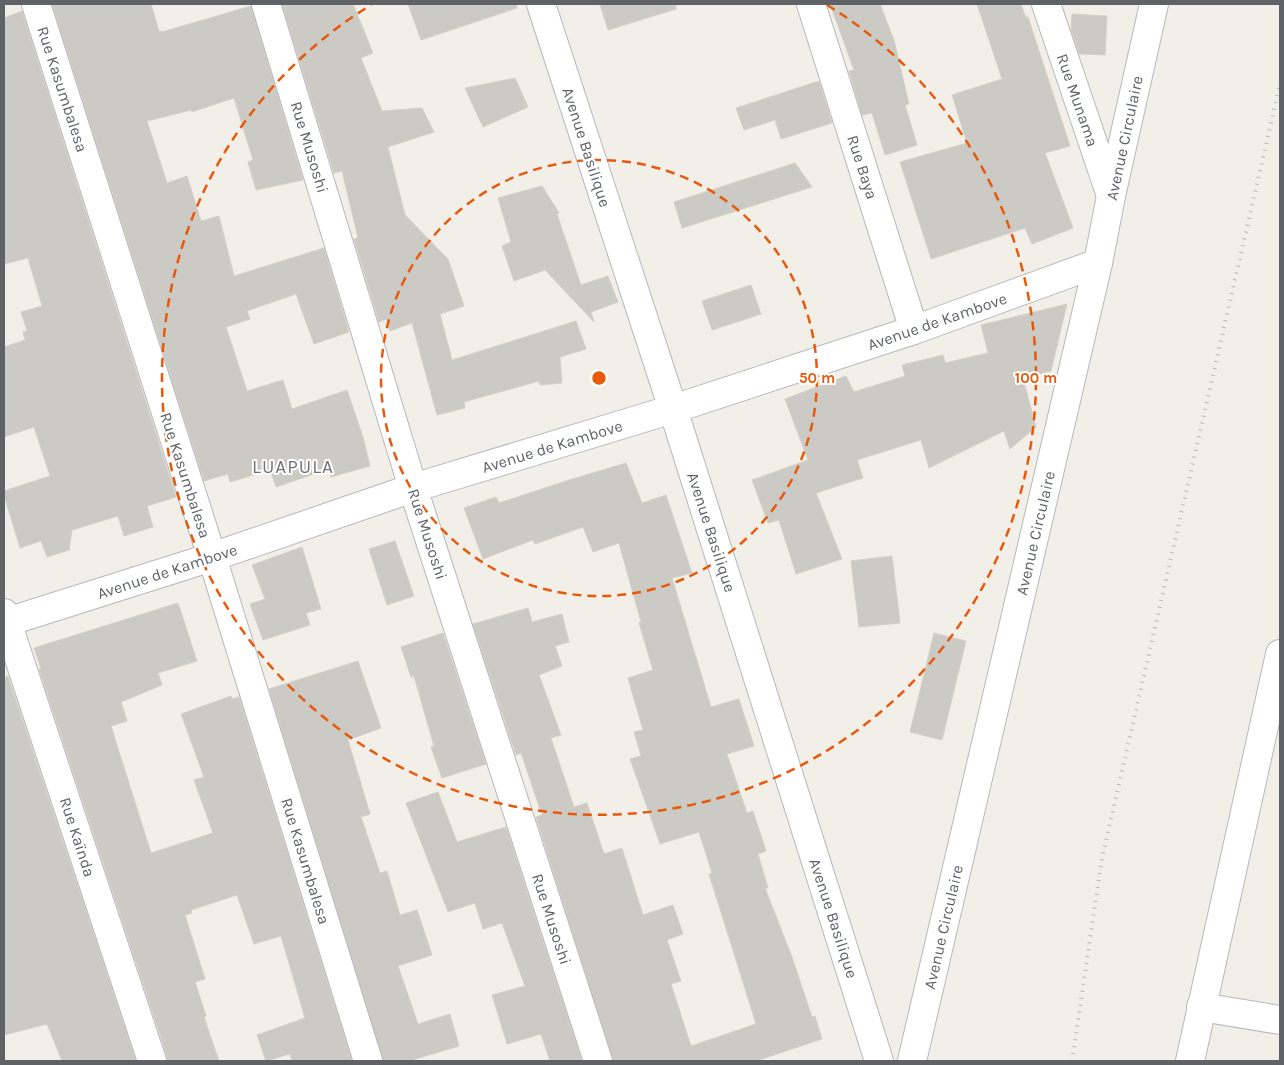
<svg xmlns="http://www.w3.org/2000/svg" width="1284" height="1065" font-family="Karla,sans-serif">
  <style>
    .building { fill: #cccac5; stroke: #d6d1c6 }
    .lines { fill: none; stroke-linecap: round; stroke-linejoin: round }
    .minor-casing { stroke: #b5b8bc; stroke-width: 30 }
    .minor { stroke: #fff; stroke-width: 28 }
    .rail { stroke: #b6b7b8; stroke-width: 4; stroke-dasharray: 1 6; stroke-linecap: butt }
    .ring { fill: none; stroke: #e8590c; stroke-width: 2.5; stroke-dasharray: 9 6 }
    .labels { text-anchor: middle; stroke-width: 4; stroke-linejoin: round; paint-order: stroke }
    .street-label { font-size: 16px; fill: #5f6368; stroke: #fff }
    .quarter-label { font-size: 19px; letter-spacing: 1px; fill: #70757a; stroke: #fff }
    .centre { fill: #e8590c; stroke: #fff; stroke-width: 2.5 }
    .ring-label { font-size: 15px; text-anchor: middle; font-weight: bold; fill: #e8590c; stroke: #fff; stroke-width: 4; stroke-linejoin: round; paint-order: stroke }
  </style>
  <rect width="100%" height="100%" fill="#f1efe8"/>
  <g class="building">
    <path d="M52,4h99l8,27h2l1,1 89,-26 52,174 -47,10 -8,-28 5,-2 -19,-62 -42,14 -1,-2 -44,11 20,62 20,-7 14,45 18,-5 15,60 90,-28 25,84 -35,12 -18,-50 -49,17 3,8 -24,8 21,64 36,-11 9,29 55,-19 16,47 7,29 -39,11 -2,-8 -53,18 -6,-17 -40,12 -2,-8 -24,7z"/>
    <path d="M282,4h71l20,49 -12,5 21,53 40,-3 12,24 -46,15 17,68 43,44 16,47 -24,8 12,46 124,-39 10,28 -26,8 2,26 -22,2 -1,-4 -75,21 1,6 -28,7 -25,-92 -22,8 -4,-12 -7,3 -25,-83 4,-1 -16,-67 -8,2z"/>
    <path d="M408,4h108l1,4 -96,32z"/>
    <path d="M600,4h76v5l-68,21z"/>
    <path d="M830,4h50l14,36 15,64 -4,1 12,40 -32,10 -13,-42 -10,2 -13,-44 5,-1z"/>
    <path d="M977,4h44l5,14 2,-1 42,129 -25,7 28,75 -41,16 -7,-16 -94,31 -31,-97 67,-19 -15,-48 50,-16z"/>
    <path d="M22,11l154,486 -29,9 6,21 -29,9 -6,-20 -46,14 -3,20 -22,7 -6,-16 -21,7 -16,-53v-4l46,-15 -16,-49 -30,10v-90l21,-7 -2,-8 4,-1 -6,-19 21,-6 -14,-48 -24,6v-246z"/>
    <path d="M1072,14l35,2 -2,39 -26,-1 -8,-25z"/>
    <path d="M515,78l13,29 -45,20 -18,-39z"/>
    <path d="M819,81l13,42 -51,16 -6,-19 -31,10 -8,-22z"/>
    <path d="M795,163l17,24 -130,41 -8,-26z"/>
    <path d="M542,186l17,27 -2,1 24,71 27,-9 10,26 -27,10 3,10 -49,-52 -31,11 -12,-35 9,-4 -13,-44z"/>
    <path d="M751,285l10,29 -49,16 -10,-29z"/>
    <path d="M1067,304l-16,67 -28,7 13,49 -26,22 -6,-18 -75,37 -8,-28 -64,20 6,18 -47,15 26,66 -46,15 -17,-54 -11,3 -16,-43 56,-20 -23,-61 61,-23 8,16 51,-16 -3,-11 41,-10 2,8 43,-10 -7,-28z"/>
    <path d="M626,463l16,40 24,-8 26,78 -20,5 39,129 28,-8 15,47 -27,8 20,59 6,-2 13,40 -8,3 10,34h-3l27,69 20,60 3,-1 7,23 -66,22h-143l-77,-244 6,-2 -21,-62 -5,2 -43,-131 55,-16 4,14 30,-8 7,28 -14,4 7,20 -23,9 22,60 -10,3 23,69 13,-4 17,51 18,-6 21,67 30,-10 10,29 -16,6 14,41 -10,3 20,62 65,-22 -47,-150 3,-1 -13,-41 -39,12 -30,-85 11,-3 -7,-24 9,-2 -15,-52 25,-8 -14,-47 2,-1 -22,-79 -26,9 -10,-25 -48,17 -2,-4 -50,19 -19,-51 32,-11 3,6 67,-22z"/>
    <path d="M395,541l19,55 -27,9 -18,-56z"/>
    <path d="M302,547l19,62 -15,4 4,12 -47,15 -13,-36 15,-5 -13,-34z"/>
    <path d="M892,556l8,67 -41,4 -8,-66z"/>
    <path d="M178,603l19,58 -39,12 4,12 -41,17 6,19 -16,5 40,127 62,-20 -19,-53 10,-3 -23,-63 50,-18 1,3 7,-2 113,364h-60l-2,-7 -24,7 -9,-26 48,-17 -24,-82 -27,8 -17,-49 -46,15 1,3 -7,2 20,64 -10,3 11,34 -2,1 15,44h-52v-5l-128,-387 2,-1 -7,-20z"/>
    <path d="M443,633l43,131 -44,14 -11,-31 3,-1 -20,-70 -3,1 -10,-30z"/>
    <path d="M934,633l32,8 -24,99 -32,-8z"/>
    <path d="M358,661l23,67 -33,12 22,74 -9,3 19,56 7,-2 13,44 17,-5 15,45 -34,11 20,58 32,-10 9,32 -50,15h-26l-114,-372z"/>
    <path d="M8,676l128,385h-74l-15,-37 -43,11v-357z"/>
    <path d="M438,792l19,50 49,-15 76,234h-32l-9,-27 -34,10 -15,-49 33,-9 -23,-63 -19,6 -8,-26 -27,9 -42,-109z"/>
  </g>
  <g class="lines">
    <defs>
      <g id="minor">
        <path d="M36,4l176,553 156,504"/>
        <path d="M266,4l147,484 185,573"/>
        <path d="M541,4l132,405 206,652"/>
        <path d="M811,4l103,326"/>
        <path d="M1046,4l65,192"/>
        <path d="M4,613l148,448"/>
        <path d="M4,623l208,-66 201,-69 260,-79 241,-79 184,-67"/>
        <path d="M1201,1007l79,13"/>
        <path d="M912,1061l186,-798 13,-67 43,-192"/>
        <path d="M1190,1061l90,-407"/>
      </g>
    </defs>
    <use href="#minor" class="minor-casing"/>
    <use href="#minor" class="minor"/>
    <path class="rail" d="M1072,1061l30,-203 178,-774"/>
  </g>
  <g class="ring">
    <circle cx="599" cy="378" r="218"/>
    <path d="M827 5A437 437 0 1 1 371 5"/>
  </g>
  <g class="labels">
    <g class="street-label">
      <text transform="translate(63 89) rotate(72)" y="6">Rue Kasumbalesa</text>
      <text transform="translate(1078 100) rotate(71)" y="6">Rue Munama</text>
      <text transform="translate(1124 138) rotate(-78)" y="6">Avenue Circulaire</text>
      <text transform="translate(310 147) rotate(73)" y="6">Rue Musoshi</text>
      <text transform="translate(587 147) rotate(72)" y="6">Avenue Basilique</text>
      <text transform="translate(863 167) rotate(72)" y="6">Rue Baya</text>
      <text transform="translate(937 321) rotate(-19)" y="6">Avenue de Kambove</text>
      <text transform="translate(552 446) rotate(-17)" y="6">Avenue de Kambove</text>
      <text transform="translate(186 475) rotate(72)" y="6">Rue Kasumbalesa</text>
      <text transform="translate(712 532) rotate(72)" y="6">Avenue Basilique</text>
      <text transform="translate(1035 533) rotate(-77)" y="6">Avenue Circulaire</text>
      <text transform="translate(428 534) rotate(72)" y="6">Rue Musoshi</text>
      <text transform="translate(167 571) rotate(-18)" y="6">Avenue de Kambove</text>
      <text transform="translate(78 837) rotate(72)" y="6">Rue Kaïnda</text>
      <text transform="translate(306 861) rotate(73)" y="6">Rue Kasumbalesa</text>
      <text transform="translate(834 918) rotate(72)" y="6">Avenue Basilique</text>
      <text transform="translate(552 919) rotate(72)" y="6">Rue Musoshi</text>
      <text transform="translate(943 927) rotate(-77)" y="6">Avenue Circulaire</text>
    </g>
    <g class="quarter-label">
      <text x="293" y="473">LUAPULA</text>
    </g>
  </g>
  <circle cx="599" cy="378" r="8" class="centre"/>
  <g class="ring-label">
    <text x="817" y="383">50 m</text>
    <text x="1036" y="383">100 m</text>
  </g>
  <rect width="1284" height="1065" fill="none" stroke="#5f6368" stroke-width="10"/>
</svg>
